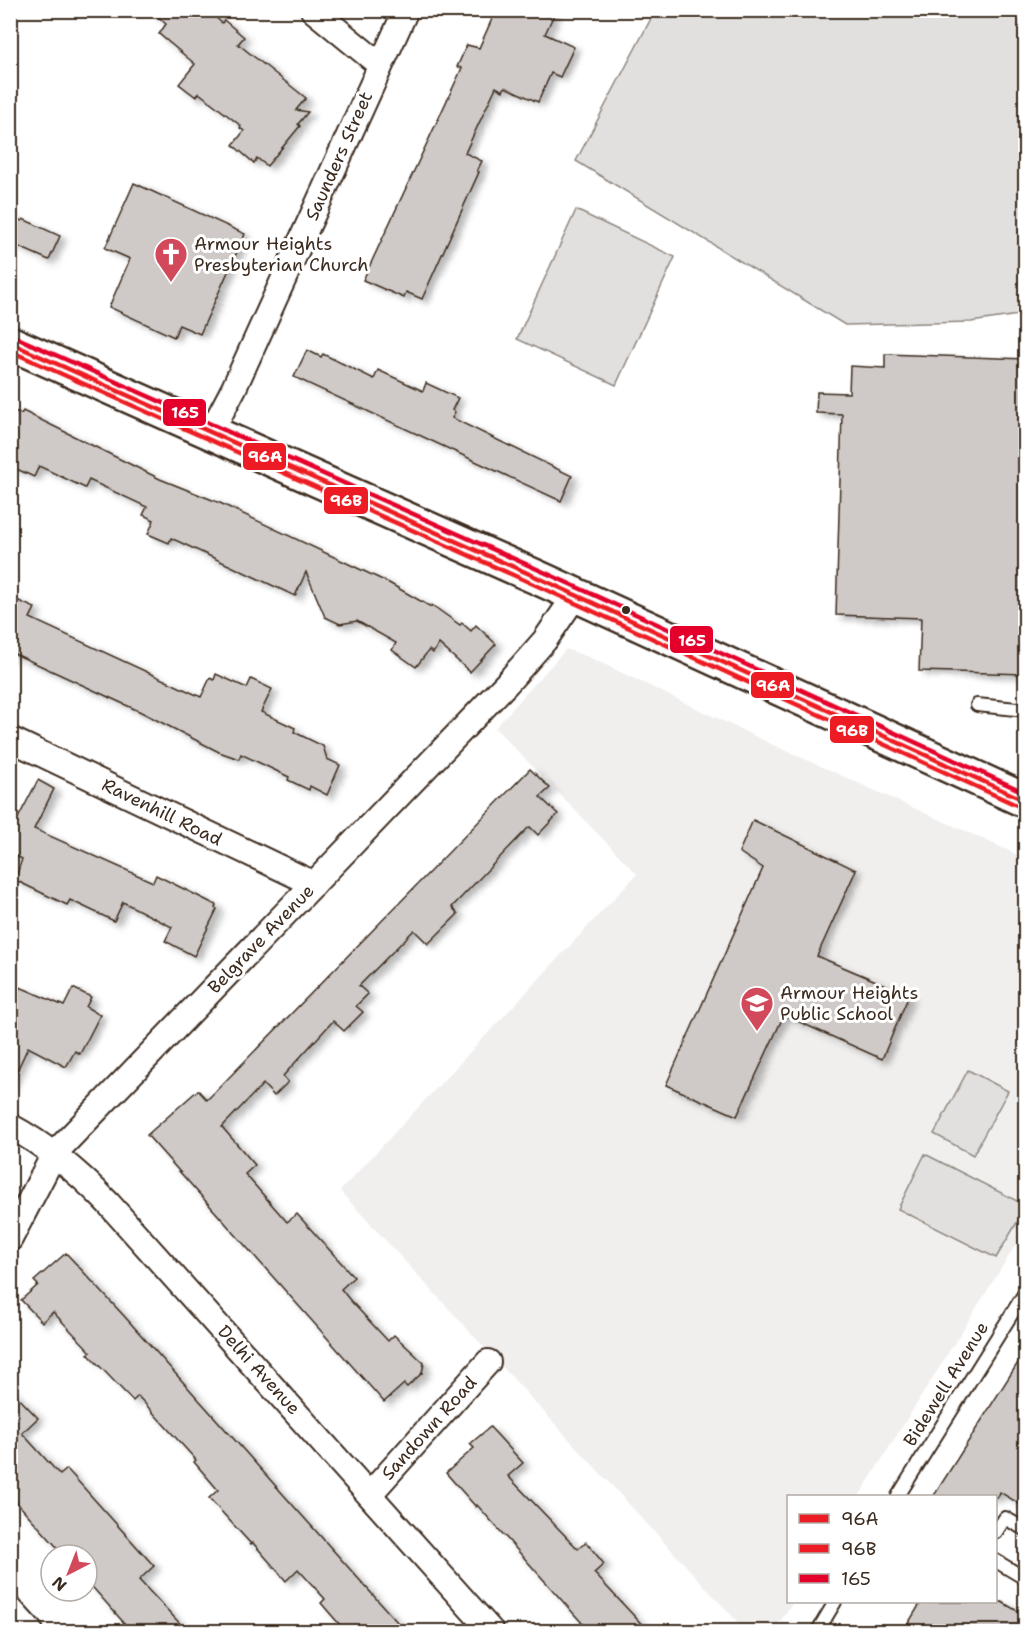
<svg xmlns="http://www.w3.org/2000/svg" width="1036" height="1642" font-family="'Shantell Sans',sans-serif">
  <style>
    .built { fill: #f1efee }
    .green { fill: #e2e0de; stroke: #8e857e; stroke-width: 1.5 }
    .building { fill: #cfcac7; stroke: #3b2a1e; stroke-width: 1.5; filter: url(#shadow) }
    .lines { fill: none; stroke-linecap: round; stroke-linejoin: round }
    .lane-casing { stroke: #3b2a1e; stroke-width: 16 }
    .street-casing { stroke: #3b2a1e; stroke-width: 28 }
    .secondary-casing { stroke: #3b2a1e; stroke-width: 38 }
    .lane { stroke: #fff; stroke-width: 12 }
    .street { stroke: #fff; stroke-width: 24 }
    .secondary { stroke: #fff; stroke-width: 33 }
    .bus-1-casing { stroke: #fff; stroke-width: 9 }
    .bus-2-casing { stroke: #fff; stroke-width: 9 }
    .bus-3-casing { stroke: #fff; stroke-width: 9 }
    .bus-1 { stroke: #ed1c24; stroke-width: 4.5 }
    .bus-2 { stroke: #ed1c24; stroke-width: 4.5 }
    .bus-3 { stroke: #e4002b; stroke-width: 4.5 }
    .bus-dot { fill: #3b2a1e; stroke: #fff; stroke-width: 2 }
    .labels { text-anchor: middle; stroke-width: 6; stroke-linejoin: round; paint-order: stroke }
    .street-label { font-size: 18px; fill: #3b2a1e; stroke: #fff }
    .poi-label { font-size: 18px; fill: #3b2a1e; stroke: #fff; text-anchor: start }
    .line-badge { stroke: #fff; stroke-width: 2 }
    .badge-label { font-size: 16px; text-anchor: middle; font-weight: bold; fill: #fff }
  </style>
  <defs>
    <filter id="shadow"><feDropShadow dx="6" dy="4" stdDeviation="3" flood-color="#0004"/></filter>
  </defs>
  <rect width="100%" height="100%" fill="#fff"/>
  <filter id="ink" filterUnits="userSpaceOnUse"><feTurbulence type="fractalNoise" baseFrequency=".0167" numOctaves="2"/><feDisplacementMap in="SourceGraphic" scale="12" xChannelSelector="R" yChannelSelector="G"/><feConvolveMatrix kernelMatrix="1 2 1 2 8 2 1 2 1" color-interpolation-filters="sRGB"/></filter>
  <g filter="url(#ink)">
    <path class="built" d="M566,649l25,9 178,85 256,115v372l-166,266h-71v106h5l-19,29h-28l-406,-440 297,-317 -142,-146z"/>
    <g class="green">
      <path d="M655,11h370v303l-54,8 -126,3 -269,-164z"/>
      <path d="M576,210l99,47 -59,128 -99,-46z"/>
      <path d="M968,1070l40,21 -35,64 -39,-21z"/>
      <path d="M925,1154l100,51v4l-29,49 -98,-49z"/>
    </g>
    <g class="building">
      <path d="M150,10h57l15,13 2,-3 20,17 -6,7 68,54 -10,12 12,2 -10,12 2,2 -33,40 -10,-8 -3,5 -21,-18 11,-14 -4,-3 1,-2 -42,-33 -3,4 -17,-13 16,-20 -36,-30 7,-10z"/>
      <path d="M496,10h60l-11,24 29,13 -14,30 -9,-4 -13,29 -33,-15 -2,4 -7,-4 -31,66 17,8 -5,10 2,1 -57,127 -16,-7 -2,6 -41,-18 99,-212 -5,-1 10,-22 12,3z"/>
      <path d="M134,183l111,51 -45,100 -21,-9 -5,12 -65,-30 21,-48 -25,-11z"/>
      <path d="M10,216l12,5 1,-2 37,17 -11,24 -39,-17z"/>
      <path d="M307,350l14,7 2,-3 51,25 4,-9 45,21 3,-8 32,15 -6,12 3,2 -3,6 120,58 -11,25 -267,-124z"/>
      <path d="M885,354l141,5v315l-107,-3 2,-53 -85,-3 6,-201 -26,-1 1,-21 32,1 1,-27 35,2z"/>
      <path d="M10,409l11,5 2,-3 137,68 60,24 169,80 42,24 1,-2 28,20 2,-2 9,8 5,-6 20,19 -26,28 -31,-28 -6,9 -4,-3 -13,17 -24,-17 4,-7 -39,-22 -17,3 -15,-7 -19,-45 -11,24 -124,-58 -2,5 -21,-9 6,-14 -11,-5 4,-8 -58,-27 -4,8 -46,-22 -5,11 -24,-11z"/>
      <path d="M10,597l25,11 -5,10 171,79 9,-19 4,2 2,-6 31,14 4,-9 21,10 -11,23 34,16 -1,4 29,14 4,13 13,6 -13,30 -17,-9 -1,4 -21,-10 1,-3 -48,-23 -2,5 -20,-7 -78,-40 -128,-59 -3,6z"/>
      <path d="M530,769l20,19 -10,9 18,17 -20,21 -8,-8 -2,1 -76,79 6,7 -30,30 -14,-14 -55,56 9,8 -12,12 7,6 -19,19 -11,-10 -50,55 5,6 -14,14 -11,-12 -41,43 33,38 -10,9 42,48 10,-8 57,63 -13,12 8,10 39,42 6,-6 30,28 -2,10 -15,14 -3,-3 -20,18 -237,-267 51,-45 9,10z"/>
      <path d="M38,780l16,9 -20,40 119,53 3,-7 60,30 -1,3 2,1 -23,47 -29,-15 7,-14 -49,-25 -9,19 -44,-21 -3,5 -52,-25 7,-21 -12,-6v-38l8,3z"/>
      <path d="M753,820l103,50 -39,86 92,39 -27,64 -98,-44 -47,101 -71,-31 97,-217 -24,-16z"/>
      <path d="M20,987l44,19 9,-18 18,9 -5,10 14,8 -20,39 -5,-3 -9,16 -38,-20 -18,39v-97l8,3z"/>
      <path d="M66,1253l59,64 281,315h-60l-25,-29 4,-4 -27,-30 -12,12 -33,-38 -2,1 -42,-46 9,-8 -24,-28 2,-2 -58,-64 -5,5 -45,-47 3,-2 -38,-40 -11,10 -21,-22 17,-15 -4,-4z"/>
      <path d="M1026,1350v158l-26,-16 -2,5h-65z"/>
      <path d="M10,1389l28,29 -16,15 38,42 7,-6 87,97 -15,14 49,52h-56l-45,-51v-26h-23l-54,-60z"/>
      <path d="M490,1427l33,36 -15,13 70,73 8,-7 18,22 -10,9 55,59h-59l-113,-127 -1,2 -30,-34 28,-25 -4,-4z"/>
      <path d="M921,1602h81l24,14v16h-123z"/>
    </g>
    <g class="lines">
      <defs>
        <g id="lane">
          <path d="M977,705l49,5"/>
          <path d="M898,1496l128,-205"/>
          <path d="M996,1532l9,-14 21,12"/>
          <path d="M996,1561l30,18"/>
          <path d="M817,1632l18,-30"/>
        </g>
        <g id="street">
          <path d="M313,10l67,55"/>
          <path d="M211,432l23,-44 172,-378"/>
          <path d="M10,739l304,145"/>
          <path d="M10,1126c37,20 69,47 98,77l384,429"/>
          <path d="M10,1239l44,-85 453,-471 38,-43 30,-44"/>
          <path d="M370,1494l118,-132"/>
          <path d="M10,1609l21,23"/>
        </g>
        <path id="secondary" d="M10,343l533,237 483,221"/>
      </defs>
      <use href="#lane" class="lane-casing"/>
      <use href="#street" class="street-casing"/>
      <use href="#secondary" class="secondary-casing"/>
      <use href="#lane" class="lane"/>
      <use href="#street" class="street"/>
      <use href="#secondary" class="secondary"/>
      <defs>
        <path id="bus-1" d="M10,343l533,237 483,221"/>
        <path id="bus-2" d="M10,351l530,236 483,221"/>
        <path id="bus-3" d="M13,336l533,237 480,220"/>
      </defs>
      <use href="#bus-1" class="bus-1-casing"/>
      <use href="#bus-2" class="bus-2-casing"/>
      <use href="#bus-3" class="bus-3-casing"/>
      <use href="#bus-1" class="bus-1"/>
      <use href="#bus-2" class="bus-2"/>
      <use href="#bus-3" class="bus-3"/>
    </g>
  </g>
  <defs>
    <symbol id="church-pin" viewBox="-11 -11 22 30"><path d="M0 17L-7.5 6A9.5 9.5 0 1 1 7.5 6Z" fill="#d1495b" stroke="#fff"/><path d="M-1.2-6h2.4v3.5h3.3v2.4h-3.3V6h-2.4V-.1h-3.3v-2.4h3.3Z" fill="#fff"/></symbol>
    <symbol id="school-pin" viewBox="-11 -11 22 30"><path d="M0 17L-7.5 6A9.5 9.5 0 1 1 7.5 6Z" fill="#d1495b" stroke="#fff"/><path d="M0-5L7-2L0 1L-7-2ZM-4 1L0 2.5L4 1V4Q0 6-4 4Z" fill="#fff"/></symbol>
  </defs>
  <g fill-rule="evenodd">
    <use href="#church-pin" x="152" y="235" width="38" height="52"/>
    <use href="#school-pin" x="738" y="984" width="38" height="52"/>
  </g>
  <circle class="bus-dot" cx="626" cy="610" r="5"/>
  <g class="labels">
    <g class="street-label">
      <text transform="translate(339 156) rotate(-66)" y="6">Saunders Street</text>
      <text transform="translate(162 812) rotate(26)" y="6">Ravenhill Road</text>
      <text transform="translate(261 939) rotate(-46)" y="6">Belgrave Avenue</text>
      <text transform="translate(259 1370) rotate(48)" y="6">Delhi Avenue</text>
      <text transform="translate(946 1384) rotate(-58)" y="6">Bidewell Avenue</text>
      <text transform="translate(429 1428) rotate(-48)" y="6">Sandown Road</text>
    </g>
    <g class="poi-label">
      <text x="194" y="250">Armour Heights<tspan x="194" dy="21">Presbyterian Church</tspan></text>
      <text x="780" y="999">Armour Heights<tspan x="780" dy="21">Public School</tspan></text>
    </g>
  </g>
  <g class="line-badge">
    <rect x="162" y="398" width="45" height="29" rx="6" fill="#e4002b"/>
    <rect x="242" y="442" width="45" height="29" rx="6" fill="#ed1c24"/>
    <rect x="323" y="486" width="46" height="29" rx="6" fill="#ed1c24"/>
    <rect x="669" y="625" width="45" height="29" rx="6" fill="#e4002b"/>
    <rect x="750" y="671" width="45" height="28" rx="6" fill="#ed1c24"/>
    <rect x="829" y="715" width="46" height="29" rx="6" fill="#ed1c24"/>
  </g>
  <g class="badge-label">
    <text x="185" y="418">165</text>
    <text x="265" y="462">96A</text>
    <text x="346" y="506">96B</text>
    <text x="692" y="646">165</text>
    <text x="773" y="691">96A</text>
    <text x="852" y="736">96B</text>
  </g>
  <rect width="1036" height="1642" fill="none" stroke="#fff" stroke-width="36"/>
  <rect x="18" y="18" width="1000" height="1606" fill="none" stroke="#3b2a1e" stroke-width="2" filter="url(#ink)"/>
  <rect x="787" y="1495" width="210" height="108" fill="#ffffff" stroke="#b1aaa5" stroke-width="1.5"/>
  <rect x="799" y="1514" width="30" height="9" fill="#ed1c24" stroke="#b1aaa5" stroke-width="1.5"/>
  <text x="841" y="1525" font-size="18" fill="#3b2a1e">96A</text>
  <rect x="799" y="1544" width="30" height="9" fill="#ed1c24" stroke="#b1aaa5" stroke-width="1.5"/>
  <text x="841" y="1555" font-size="18" fill="#3b2a1e">96B</text>
  <rect x="799" y="1574" width="30" height="9" fill="#e4002b" stroke="#b1aaa5" stroke-width="1.5"/>
  <text x="841" y="1585" font-size="18" fill="#3b2a1e">165</text>
  <g transform="translate(69 1573) rotate(222)"><circle r="28" fill="#ffffff" stroke="#b1aaa5" stroke-width="1.5"/>
  <path d="M0-4.5L10 22L0 15L-10 22Z" fill="#d1495b"/>
  <text y="-9" font-size="16" font-weight="bold" text-anchor="middle" fill="#3b2a1e">N</text>
  </g>
</svg>
